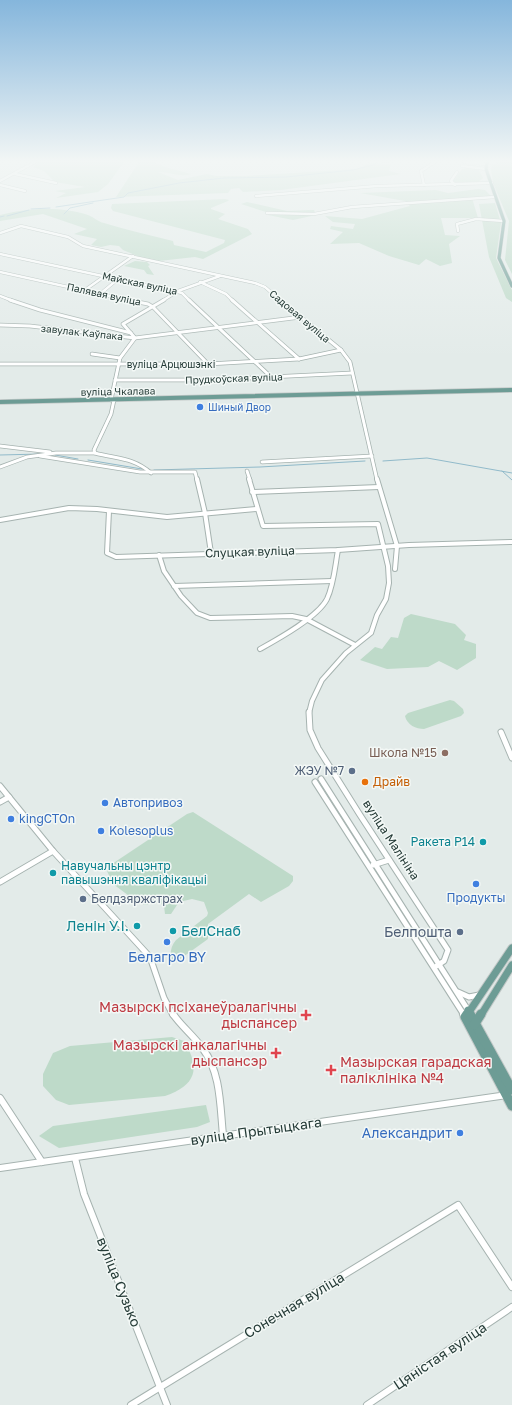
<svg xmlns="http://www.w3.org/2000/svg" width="512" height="1405" font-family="'Golos Text',sans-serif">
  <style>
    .green { fill: #bedac9 }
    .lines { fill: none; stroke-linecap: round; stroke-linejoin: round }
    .stream { stroke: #91baca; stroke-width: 1 }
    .minor-far4-casing { stroke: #a6b3b0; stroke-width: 3.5 }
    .minor-far3-casing { stroke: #a6b3b0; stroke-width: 4.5 }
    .minor-far2-casing { stroke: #a6b3b0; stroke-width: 6 }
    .minor-far1-casing { stroke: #a6b3b0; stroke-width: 7 }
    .minor-casing { stroke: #a6b3b0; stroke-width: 8 }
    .major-far3-casing { stroke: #c2c8c7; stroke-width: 4 }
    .major-far2-casing { stroke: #c2c8c7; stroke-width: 5.5 }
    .major-far1-casing { stroke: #c2c8c7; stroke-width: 9 }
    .major-casing { stroke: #c2c8c7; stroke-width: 11 }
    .minor-far4 { stroke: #fff; stroke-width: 2.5 }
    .minor-far3 { stroke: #fff; stroke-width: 3 }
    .minor-far2 { stroke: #fff; stroke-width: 4 }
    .minor-far1 { stroke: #fff; stroke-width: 5 }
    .minor { stroke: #fff; stroke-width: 6 }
    .major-far3 { stroke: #6d9c95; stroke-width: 3 }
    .major-far2 { stroke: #6d9c95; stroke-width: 4 }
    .major-far1 { stroke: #6d9c95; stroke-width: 7 }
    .major { stroke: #6d9c95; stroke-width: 9 }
    .shop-dot { fill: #3f7fe0; stroke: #f3f8f6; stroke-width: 1.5 }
    .education-dot { fill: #8d6e63; stroke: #f3f8f6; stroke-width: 1.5 }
    .service-dot { fill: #5c6f8a; stroke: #f3f8f6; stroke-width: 1.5 }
    .food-dot { fill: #e8710a; stroke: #f3f8f6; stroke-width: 1.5 }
    .culture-dot { fill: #0f9aa8; stroke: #f3f8f6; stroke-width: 1.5 }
    .health-dot { fill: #e0444e; stroke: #f3f8f6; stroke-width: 1.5 }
    .labels { text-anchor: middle; stroke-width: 3; stroke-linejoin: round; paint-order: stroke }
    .far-street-label { font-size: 10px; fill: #253b37; stroke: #f3f8f6 }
    .far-shop-label { font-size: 10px; fill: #366cbe; stroke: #f3f8f6; text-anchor: start }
    .street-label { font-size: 12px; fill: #253b37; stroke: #f3f8f6 }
    .education-label { font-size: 12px; fill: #785e54; stroke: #f3f8f6; text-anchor: end }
    .service-label { font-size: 12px; fill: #4e5e75; stroke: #f3f8f6; text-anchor: end }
    .food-label { font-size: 12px; fill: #c56008; stroke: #f3f8f6; text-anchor: start }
    .shop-label { font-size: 12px; fill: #366cbe; stroke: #f3f8f6; text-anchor: start }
    .culture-label { font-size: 12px; fill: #0d838f; stroke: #f3f8f6; text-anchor: end }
    .near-culture-label { font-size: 14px; fill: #0d838f; stroke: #f3f8f6; text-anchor: end }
    .near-service-label { font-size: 14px; fill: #4e5e75; stroke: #f3f8f6; text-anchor: end }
    .near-shop-label { font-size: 14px; fill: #366cbe; stroke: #f3f8f6 }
    .near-health-label { font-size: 14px; fill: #be3a42; stroke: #f3f8f6; text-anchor: end }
    .near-street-label { font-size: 14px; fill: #253b37; stroke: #f3f8f6 }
  </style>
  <rect width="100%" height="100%" fill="#e3ebe9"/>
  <g class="green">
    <path d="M39,162h85l-16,22 -10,8 -42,6 10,-5 -11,-2 30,-4 -30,-5 -11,-11 -11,-4z"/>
    <path d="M139,162h14l12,5 26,7c-11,4 -22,-3 -33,-2l20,8 29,-6 9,2h30l111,-7 13,-6 21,1 -2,7 12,3 -120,16 -38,2 -4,-4 -8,1 -3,4 -112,4z"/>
    <path d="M500,162h12v112l-7,-14 4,-39 -16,-38 -2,-13 1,-5z"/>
    <path d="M468,168l11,2 4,8 -6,5h-22l-2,-2 9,-12z"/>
    <path d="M478,189l7,1 6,6 -19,2 6,20h-37l4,17 15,1 -11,8 3,19 -12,3 -14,-7 -7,6 -30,-9 -30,-13 -29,1 13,-12 -13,-3 1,-3 22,3 2,-5 -22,-2 -8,-6 37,3 48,-13 -5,-5 -45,-8 76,-3 12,3z"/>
    <path d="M225,199l4,1 -1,1 -17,7v1l14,5 -7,5 30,10 4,5 -49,25 -8,-2 -36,4 -19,-4 -17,-7 -4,-4 -9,-1 -9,2 -10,-2 6,-6 -23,-5 13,-5 -44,-15 -43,7v-6c27,-7 61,-9 88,0 6,2 10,7 16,8 23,7 46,12 69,18l1,4 32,7 18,-9 1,-3 -112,-29 -2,-3 1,-4z"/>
    <path d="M247,202l40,9 27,-1 2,5 -23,5 -25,-5 1,-2 -28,-9z"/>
    <path d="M495,203l6,20 -5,35 16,32v12l-6,-4 -17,-41 -10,-53z"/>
    <path d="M135,261l12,1 3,3 -2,1 6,9 -7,-1 -3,-4 -20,-4z"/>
    <path d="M411,614l44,10 11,11 -2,5 12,4v14l-19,12 -18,-9 -11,6 -41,2 -27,-9 15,-13 7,2 9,-12 7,1 6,-20z"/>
    <path d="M450,700l4,1 9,8 1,4 -3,3 -37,13c-8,0 -17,-4 -19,-13l3,-3z"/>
    <path d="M193,812l100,64v5l-4,5 -28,16 -12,-8 -41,30v15l-32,23 -5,-2c-1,-8 0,-14 5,-20l31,-24 1,-3 -4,-11 -12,-3 -13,3 -8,12h-6l-1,-8 -6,-4 -13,3 -9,-4 -23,-17 -6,-13 2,-5 78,-52z"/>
    <path d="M172,1037l12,4c17,28 12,44 -19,55l-96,9 -13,-5 -13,-14v-12l10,-21 17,-7z"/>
    <path d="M206,1105l4,17 -13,5 -138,21 -20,-12 14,-10z"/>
  </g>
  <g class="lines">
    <g class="stream">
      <path d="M383,162h5"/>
      <path d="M56,207l68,-10 4,-4 51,-10 45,-5 62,-1 67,-7 20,-5 4,-3"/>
      <path d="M31,209l19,-1"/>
      <path d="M64,214l6,-6 23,-5"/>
      <path d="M7,216l22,-6"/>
      <path d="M0,217l4,-1"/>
      <path d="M0,455l41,-1"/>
      <path d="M55,455l23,4"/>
      <path d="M88,460l54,9"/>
      <path d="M383,461l44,-3 85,15"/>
      <path d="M154,470l106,-3 105,-6"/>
      <path d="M502,471l10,9"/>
    </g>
    <defs>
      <g id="minor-far4">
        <path d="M464,162l22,2"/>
        <path d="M462,166l24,3"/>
        <path d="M15,174l41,9"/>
        <path d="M0,181l35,-19"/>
        <path d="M0,185l25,6"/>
        <path d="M424,185l-3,-14 14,-9"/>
        <path d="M455,185l-4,-4 6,-9"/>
        <path d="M256,196l121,-10 115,-3"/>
        <path d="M267,213l47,1 38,-7 143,-10"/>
        <path d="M458,231l-1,-7 19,-5 28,2"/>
        <path d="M0,233l21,-7 47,11 15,9 172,37 10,4 16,14"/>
        <path d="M0,254l182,39 8,8"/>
        <path d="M0,272l132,29"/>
        <path d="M200,282l26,12 7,7"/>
        <path d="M85,290l48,-34"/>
        <path d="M100,294l18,-15"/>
        <path d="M0,296l13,5"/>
        <path d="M162,301l16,-10 42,-15"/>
      </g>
      <g id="minor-far3">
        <path d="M10,300l30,10 91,23"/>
        <path d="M128,300l20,4 5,3 55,57"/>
        <path d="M164,300l-41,24 12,14 166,-21"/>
        <path d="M189,300l82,77"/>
        <path d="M232,300l67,59"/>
        <path d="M280,300l61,50 9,12 27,118"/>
        <path d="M0,325l30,1 105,12 -15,20 -9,42"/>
        <path d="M92,354l28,4"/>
        <path d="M0,364h208l91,-5 42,-9"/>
        <path d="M115,380h93l144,-7"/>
        <path d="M114,400l-3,14 -17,36 1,3c21,6 38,4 56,20"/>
        <path d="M0,446l50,6"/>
        <path d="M40,456l100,16h55l2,8"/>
        <path d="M262,462l110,-6"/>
        <path d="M0,467l27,-10 29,-4h39"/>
        <path d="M247,471l3,9"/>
      </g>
      <g id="minor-far2">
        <path d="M197,479l8,34 6,40"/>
        <path d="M249,479l14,47 115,-2 10,42 1,17 -3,16 -9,16 -6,18 -25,20 -24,27 -10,21 -3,12"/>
        <path d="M377,479l20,67 -2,23"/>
        <path d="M252,492l127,-5"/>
        <path d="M109,511l-2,42 9,4 222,-7 71,-5 103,-3"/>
        <path d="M0,520l69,-12 28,1 70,8 89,-8"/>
        <path d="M159,555l5,16 17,25 16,17 13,5 82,-2 14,3 49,26"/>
        <path d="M174,586l158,-5"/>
        <path d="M260,649c18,-10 58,-32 67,-50 7,-15 8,-33 11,-49"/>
      </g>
      <g id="minor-far1">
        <path d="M309,712l1,18 8,18 42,67 88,135 -4,11 -9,6"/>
        <path d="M501,732l11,26"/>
        <path d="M321,779l147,231"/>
        <path d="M315,782l149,233"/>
        <path d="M0,786l53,65 97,106 14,41 9,17"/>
        <path d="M0,802l9,-5"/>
        <path d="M373,865l16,-5"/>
        <path d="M0,882l53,-31"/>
        <path d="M458,992l11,5 10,-2"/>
      </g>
      <g id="minor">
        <path d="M173,1014c8,12 21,22 30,35 18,24 17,57 20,86"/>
        <path d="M463,1014l2,3"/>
        <path d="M0,1098l42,64"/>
        <path d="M75,1158l9,36 83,211"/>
        <path d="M0,1168l507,-73"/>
        <path d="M131,1405l327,-200 54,82"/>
        <path d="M367,1405l145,-98"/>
      </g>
      <path id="major-far3" d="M487,162l-1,7 18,52 -5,37 13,28"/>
      <path id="major-far2" d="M0,402l512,-12"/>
      <g id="major-far1">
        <path d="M468,1010l2,5"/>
        <path d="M467,1015l45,-67"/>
        <path d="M481,1015l31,-50"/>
      </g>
      <g id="major">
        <path d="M467,1014l-2,3 47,89"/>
        <path d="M470,1014l42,76"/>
        <path d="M474,1025l7,-11"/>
      </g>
    </defs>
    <use href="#minor-far4" class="minor-far4-casing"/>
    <use href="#minor-far3" class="minor-far3-casing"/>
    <use href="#minor-far2" class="minor-far2-casing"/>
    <use href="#minor-far1" class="minor-far1-casing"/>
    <use href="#minor" class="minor-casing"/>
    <use href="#major-far3" class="major-far3-casing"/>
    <use href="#major-far2" class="major-far2-casing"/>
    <use href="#major-far1" class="major-far1-casing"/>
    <use href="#major" class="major-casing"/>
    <use href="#minor-far4" class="minor-far4"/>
    <use href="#minor-far3" class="minor-far3"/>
    <use href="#minor-far2" class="minor-far2"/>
    <use href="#minor-far1" class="minor-far1"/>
    <use href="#minor" class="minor"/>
    <use href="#major-far3" class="major-far3"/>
    <use href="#major-far2" class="major-far2"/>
    <use href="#major-far1" class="major-far1"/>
    <use href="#major" class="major"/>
  </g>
  <linearGradient id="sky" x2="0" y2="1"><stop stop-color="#85b6dc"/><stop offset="0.45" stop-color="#f2f6f5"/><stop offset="1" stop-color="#f2f6f5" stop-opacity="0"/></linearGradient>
  <rect width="512" height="358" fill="url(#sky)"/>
  <g class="shop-dot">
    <circle cx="200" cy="407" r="4"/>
    <circle cx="105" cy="803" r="4"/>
    <circle cx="11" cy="819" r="4"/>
    <circle cx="101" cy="831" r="4"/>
    <circle cx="476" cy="884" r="4"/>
    <circle cx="167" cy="942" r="4"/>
    <circle cx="460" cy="1133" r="4"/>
  </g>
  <circle class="education-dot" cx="445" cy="753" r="4"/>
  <g class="service-dot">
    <circle cx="352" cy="771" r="4"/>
    <circle cx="83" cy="899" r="4"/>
    <circle cx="460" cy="932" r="4"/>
  </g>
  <circle class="food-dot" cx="365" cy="782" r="4"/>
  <g class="culture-dot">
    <circle cx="483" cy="842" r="4"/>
    <circle cx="53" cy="873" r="4"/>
    <circle cx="137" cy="926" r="4"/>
    <circle cx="173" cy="931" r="4"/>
  </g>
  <g class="health-dot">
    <path d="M304 1009h4v4h4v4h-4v4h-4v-4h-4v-4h4z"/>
    <path d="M274 1047h4v4h4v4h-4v4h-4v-4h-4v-4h4z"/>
    <path d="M329 1064h4v4h4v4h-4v4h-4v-4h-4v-4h4z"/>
  </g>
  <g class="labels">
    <g class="far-street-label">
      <text transform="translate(140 283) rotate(12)" y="4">Майская вуліца</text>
      <text transform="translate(104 294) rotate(12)" y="4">Палявая вуліца</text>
      <text transform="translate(300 316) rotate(40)" y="4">Садовая вуліца</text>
      <text transform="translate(82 332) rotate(6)" y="4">завулак Каўпака</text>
      <text x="171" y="368">вуліца Арцюшэнкі</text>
      <text transform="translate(234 378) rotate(-2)" y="4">Прудкоўская вуліца</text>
      <text transform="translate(118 391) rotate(-1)" y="4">вуліца Чкалава</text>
    </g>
    <g class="far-shop-label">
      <text x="208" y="411">Шиный Двор</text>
    </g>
    <g class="street-label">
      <text transform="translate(250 552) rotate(-2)" y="4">Слуцкая вуліца</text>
      <text transform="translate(391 840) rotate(57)" y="4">вуліца Малініна</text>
    </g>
    <g class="education-label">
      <text x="437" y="757">Школа №15</text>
    </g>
    <g class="service-label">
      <text x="344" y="775">ЖЭУ №7</text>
      <text x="91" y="903" text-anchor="start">Белдзяржстрах</text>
    </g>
    <g class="food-label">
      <text x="373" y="786">Драйв</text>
    </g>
    <g class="shop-label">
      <text x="113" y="807">Автопривоз</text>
      <text x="19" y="823">kingCTOn</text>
      <text x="109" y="835">Kolesoplus</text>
      <text x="476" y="902" text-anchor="middle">Продукты</text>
    </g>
    <g class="culture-label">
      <text x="475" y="846">Ракета Р14</text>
      <text x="61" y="870" text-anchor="start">Навучальны цэнтр<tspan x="61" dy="14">павышэння кваліфікацыі</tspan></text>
    </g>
    <g class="near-culture-label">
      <text x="129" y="931">Ленін У.І.</text>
      <text x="181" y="936" text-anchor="start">БелСнаб</text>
    </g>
    <g class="near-service-label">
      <text x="452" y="937">Белпошта</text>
    </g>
    <g class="near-shop-label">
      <text x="167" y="962">Белагро BY</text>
      <text x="452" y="1138" text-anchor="end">Александрит</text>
    </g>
    <g class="near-health-label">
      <text x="297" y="1012">Мазырскі псіханеўралагічны<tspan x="297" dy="16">дыспансер</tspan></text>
      <text x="267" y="1050">Мазырскі анкалагічны<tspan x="267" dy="16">дыспансэр</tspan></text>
      <text x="340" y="1067" text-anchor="start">Мазырская гарадская<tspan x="340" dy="16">паліклініка №4</tspan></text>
    </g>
    <g class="near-street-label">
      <text transform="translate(256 1131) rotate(-8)" y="5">вуліца Прытыцкага</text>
      <text transform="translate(119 1282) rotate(68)" y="5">вуліца Сузько</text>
      <text transform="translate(294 1305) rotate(-31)" y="5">Сонечная вуліца</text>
      <text transform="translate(440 1356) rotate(-34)" y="5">Цяністая вуліца</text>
    </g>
  </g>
</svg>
